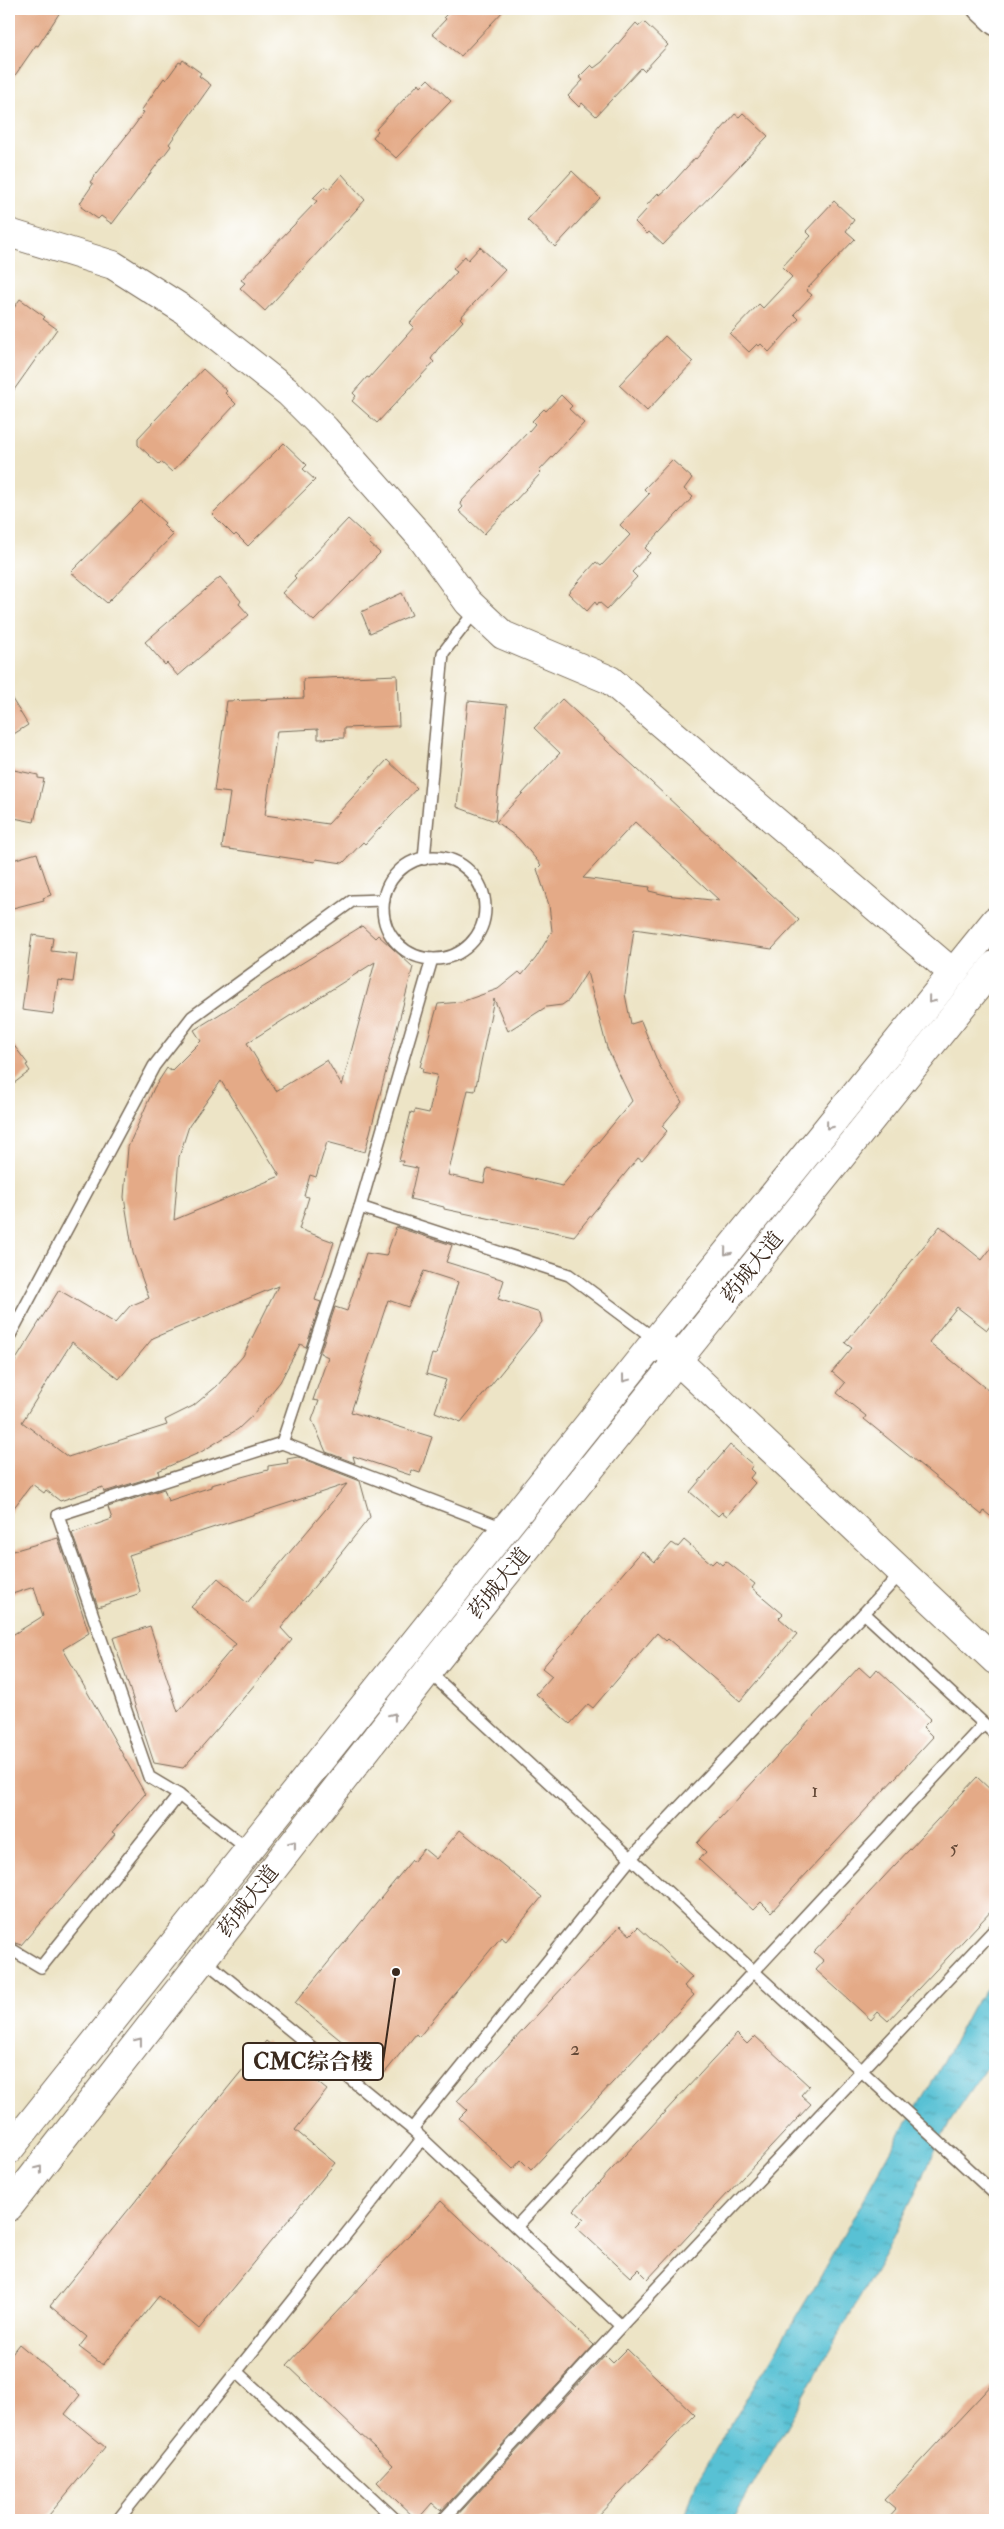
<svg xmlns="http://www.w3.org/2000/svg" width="1004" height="2529" font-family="'IM FELL Double Pica','Noto Serif SC',serif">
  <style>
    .water { fill: url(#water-ripples); stroke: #4a7679 }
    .building { fill: #e4aa87; fill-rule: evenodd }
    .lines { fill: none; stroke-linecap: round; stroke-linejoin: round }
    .service-casing { stroke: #796b59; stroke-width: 14 }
    .minor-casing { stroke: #796b59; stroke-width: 25 }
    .tertiary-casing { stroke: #796b59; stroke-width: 30 }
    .secondary-casing { stroke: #796b59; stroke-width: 30 }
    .service { stroke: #fff; stroke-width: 11 }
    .minor { stroke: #fff; stroke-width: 22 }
    .tertiary { stroke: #fff; stroke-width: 28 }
    .secondary { stroke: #fff; stroke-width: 28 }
    .oneway { stroke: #a79f9a }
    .labels { text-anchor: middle; stroke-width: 4.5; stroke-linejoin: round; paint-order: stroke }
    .number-label { font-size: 19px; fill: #654a38 }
    .street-label { font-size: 21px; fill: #3b2a1e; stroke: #fff }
    .leader { fill: none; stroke: #3b2a1e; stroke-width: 2 }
    .callout-dot { fill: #3b2a1e; stroke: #fff; stroke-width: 2 }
    .callout { fill: #fff; stroke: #3b2a1e; stroke-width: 2 }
    .callout-label { font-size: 22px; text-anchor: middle; font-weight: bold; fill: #3b2a1e }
  </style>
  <defs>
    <pattern id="water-ripples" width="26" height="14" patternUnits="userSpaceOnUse" patternTransform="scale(1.25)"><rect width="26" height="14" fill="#58c1d4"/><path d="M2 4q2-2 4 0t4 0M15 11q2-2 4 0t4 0" fill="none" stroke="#4a9dab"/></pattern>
  </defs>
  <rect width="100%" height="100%" fill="#fff"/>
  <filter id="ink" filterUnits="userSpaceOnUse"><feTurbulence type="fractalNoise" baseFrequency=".02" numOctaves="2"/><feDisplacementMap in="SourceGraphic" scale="10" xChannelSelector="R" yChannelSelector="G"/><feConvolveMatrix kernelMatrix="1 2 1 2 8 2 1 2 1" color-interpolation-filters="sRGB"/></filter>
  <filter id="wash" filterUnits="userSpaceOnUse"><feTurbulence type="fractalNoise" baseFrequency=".0096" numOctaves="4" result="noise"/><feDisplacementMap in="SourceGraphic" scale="20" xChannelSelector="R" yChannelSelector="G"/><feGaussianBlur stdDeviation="1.12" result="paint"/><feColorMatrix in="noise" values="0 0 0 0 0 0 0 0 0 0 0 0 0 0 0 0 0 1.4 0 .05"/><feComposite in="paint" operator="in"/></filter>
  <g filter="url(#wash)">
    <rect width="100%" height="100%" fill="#ede4c6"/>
    <path class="water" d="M995,1979v76l-45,66 -63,129 -154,270h-49l13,-39 124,-205 79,-142 36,-58 36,-69z"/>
    <g id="blocks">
      <g class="building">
        <path d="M17,9h45l-24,37 -2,-1 -27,39v-64z"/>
        <path d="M452,9h53l-44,47 -29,-22 14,-15 -2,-2z"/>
        <path d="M644,22l24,23 -24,26 -3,-3 -45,48 -14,-13 -3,4 -11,-11 15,-16 -4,-3 12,-12 3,3 8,-6 34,-39 3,3z"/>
        <path d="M183,60l18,13 -2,3 12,9 -42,59 2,2 -59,78 -11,-8 -3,3 -17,-12 1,-3 -2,-1 13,-19 -3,-2 44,-56 10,-14 -3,-1 23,-33 2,2 13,-18 2,1z"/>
        <path d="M428,79l23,22 -55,57 -23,-21 5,-6 -2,-2 43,-46 2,3z"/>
        <path d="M743,113l25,23 -105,109 -14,-13 -2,2 -12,-12 13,-14 -2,-2 12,-13 2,2 8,-7 27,-30 1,1 39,-45 4,3z"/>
        <path d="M572,171l28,27 -45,49 -28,-27z"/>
        <path d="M342,174l23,26 -100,111 -25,-23 5,-5 -4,-3 76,-79 -4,-3 12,-12 4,3z"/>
        <path d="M834,201l20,19 -8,11 9,8 -49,51 6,5 -18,19 5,5 -30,33 -8,-8 -2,2 -2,-2 -8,8 -19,-18 29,-30 4,4 29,-31 -10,-10 29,-31 -5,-5z"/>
        <path d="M480,247l25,23 -45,48 3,3 -26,29 -6,9 3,3 -57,61 -25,-22 4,-5 -3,-3 14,-16 2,1 45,-51 -4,-4 47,-51 -4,-3 12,-13 3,4z"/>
        <path d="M20,299l25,18 -2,2 14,10 -48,68v-82z"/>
        <path d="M665,336l28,26 -46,49 -28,-26z"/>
        <path d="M203,369l24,22 -2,2 11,11 -64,68 -11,-10 -2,2 -21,-19v-7z"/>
        <path d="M561,395l11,11 -3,3 15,14 -45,48 2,2 -57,61 -25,-23 4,-4 -3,-4 69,-72 6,-7 -3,-3 12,-12 2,2z"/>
        <path d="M284,443l23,22 -4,4 12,11 -67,66 -12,-12 -2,2 -22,-22z"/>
        <path d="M672,460l20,18 -8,11 9,8 -48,51 5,5 -18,19 5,5 -30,32 -8,-7 -2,3 -2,-3 -8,9 -19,-18 28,-31 5,4 29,-31 -10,-10 29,-31 -5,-5z"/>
        <path d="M141,501l24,22 -2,2 10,10 -66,68 -36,-31z"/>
        <path d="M348,519l23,21 -2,3 11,10 -66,68 -32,-28 14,-15 -2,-2z"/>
        <path d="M220,577l21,24 -2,3 10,11 -71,61 -11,-13 -2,2 -20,-23z"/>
        <path d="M402,593l10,22 -42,18 -9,-21z"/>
        <path d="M397,675l2,51 -55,2v10l-26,1v-10l-41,2 -12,84 63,9 59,-64 30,28 -52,56 -2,-2 -20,21 -27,-4 -1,3 -93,-14 8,-55 -16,-2 13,-90 77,-3 -1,-19z"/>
        <path d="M9,694l19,31 -19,12z"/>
        <path d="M562,699l237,221 -27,29 -138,-20 -9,65 6,30 10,-3 18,44 23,37 -20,24 5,5 -25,30 -4,-3 -64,78 -130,-27v-2l-34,-8 7,-31 -15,-3 1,-4h-4l12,-49 3,1 1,-3 14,3 8,-38 -15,-3 1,-4 -3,-1 18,-63 23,-2 37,-13 21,-17 3,3 14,-17 16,-27 -3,-26 -12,-36 4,-4 -23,-27 -22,-16 64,-69 -26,-25zM635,822l85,79 -54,-6 -17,-4 1,-4 -67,-9zM587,972l20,76 25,53 -70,85 -75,-18 -3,15 -36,-8 20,-85 7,1 19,-92 14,32 38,-24 16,-2 7,-5z"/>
        <path d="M468,701l39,4 -12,116 -38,-14z"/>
        <path d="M9,769l29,6v3l6,1 -10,43 -25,-5z"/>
        <path d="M37,853l14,42 -8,3 1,2 -35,9v-48z"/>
        <path d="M362,926l13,12 3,-3 35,32 -48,185 -38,-10 -11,35 -6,-2 -6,21 5,1 -10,32 35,13 -19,58 6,2 -15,45 -6,-3 -20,38 -26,32 -16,15 -37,23 -43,19 1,4 -55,17 -1,-5 -43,14 -14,-11 -2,3 -12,-9 -23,30v-143l50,-81 56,33 15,-17 19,-8 -16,-45 -9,-56 4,-50 26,-59 13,-20 4,3 30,-30 -7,-11zM375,962l-33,124 -15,-26 -51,31 -29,-48zM221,1081l59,95 -106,44 5,-63 10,-31zM278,1286l-35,70 -26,30 -24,20 -28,14 2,5 -99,32 -46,-35 50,-80 47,37 34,-41z"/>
        <path d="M32,935l21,3 -2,13 26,3 -4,28 -15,-2 -5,34 -31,-4z"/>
        <path d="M9,1039l19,25 -2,1 4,6 -21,16z"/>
        <path d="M940,1226l42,34 13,-17v76l-8,11 -30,-23 -28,35 66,54v124l-11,-9 -2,4 -118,-96 2,-3 -29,-23 8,-10 -13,-11 20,-24 -7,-5z"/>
        <path d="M396,1227l56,18 -6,17 58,18 -6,19 42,14 2,9 -81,100 -26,-10 11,-32 -20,-6 6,-20 4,1 22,-73 -34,-11 -16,36 -20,-7 -37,112 81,25 -12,36 -9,-3 -1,5 -57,-19 2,7 -29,-11 -14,-32 7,-19 -6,-1 15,-43 -8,-4 15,-46 12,4 19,-58 20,3z"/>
        <path d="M730,1445l23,20 -3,4 4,4 -4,5 5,5 -28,33 -5,-4 -4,4 -28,-24z"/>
        <path d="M298,1457l62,24 10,36 -89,111 11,12 -73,87 -36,41 -29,-5 -41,-125 37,-12 28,86 58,-68 -45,-37 27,-29 29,25 100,-119 -218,71 11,36 -2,3 -40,13 -26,-74 40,-14 -4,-12 56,-18 4,12 43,-14v-2l57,-15v-4l20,-3 -1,-4z"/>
        <path d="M58,1538l31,95 -26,16 82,145 -33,38 3,2 -43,52 -51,59 -12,-4v-304l34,-21 -9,-29 -25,8v-43z"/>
        <path d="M684,1540l28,24 4,-4 6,5 4,-4 29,23 -3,4 31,26 -4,4 18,16 -57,67 -72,-62 -2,2 -9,-8 -64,75 -5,-4 -18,20 -34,-30 16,-18 -10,-8 100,-117 13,11 17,-19 6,4z"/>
        <path d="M859,1667l11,10 7,-8 54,50 -8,8 10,10 -162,175 -10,-10 -8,8 -54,-50 7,-8 -9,-9z"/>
        <path d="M977,1777l18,17v113l-107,114 -10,-9 -7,8 -55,-50 8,-9 -10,-9z"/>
        <path d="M460,1830l82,67 -36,44 -5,-4 -82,100 -3,-3 -33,41 -88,-72 117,-143 1,2 11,-13 12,10z"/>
        <path d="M620,1926l10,9 8,-8 54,50 -8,9 10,9 -163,175 -10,-10 -8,9 -54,-51 8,-8 -10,-9z"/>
        <path d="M737,2034l10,10 8,-8 54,50 -8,9 10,9 -163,175 -10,-10 -8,8 -54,-50 8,-8 -10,-9z"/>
        <path d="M266,2041l61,49 -32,40 40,33 -136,166 -40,-33 -56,69 -24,-18 8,-10 -37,-31z"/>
        <path d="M441,2201l153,144 -153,166 -9,-8 -15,17 -40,-38 16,-17 -106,-100z"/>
        <path d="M19,2344l61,51 -15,19 40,33 -60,73h-36v-163z"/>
        <path d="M627,2349l68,66 -101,105h-141l152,-165 8,8z"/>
        <path d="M995,2381v139h-108l9,-10 -12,-10z"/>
      </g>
    </g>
  </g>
  <g filter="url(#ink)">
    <use href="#blocks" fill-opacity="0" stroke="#796b59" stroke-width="1"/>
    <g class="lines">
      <defs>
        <g id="service">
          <circle cx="434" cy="908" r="51"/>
          <path d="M424,859l19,-206 33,-43"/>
          <path d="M360,1207l209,68 87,65"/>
          <path d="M9,1337l145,-271 38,-49 160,-116 32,-1"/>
          <path d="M282,1443l78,-236 72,-248"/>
          <path d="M902,1572l-38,41 131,121"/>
          <path d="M428,1671l567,523"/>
          <path d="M179,1795l-30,-18 -91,-262 224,-72 224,86"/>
          <path d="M9,1948l32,19 138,-172 70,55"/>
          <path d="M203,1959l209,170 209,197 374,-397"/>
          <path d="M412,2129l219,-271 233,-245"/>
          <path d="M516,2227l468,-503"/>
          <path d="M237,2372l159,148"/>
          <path d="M118,2520l304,-381"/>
          <path d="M443,2520l178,-194"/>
        </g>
        <path id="minor" d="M979,9l16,15"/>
        <g id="tertiary">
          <path d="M9,233l104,32 71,45 105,83 36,36 95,107 48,66 35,33 107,45 343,293"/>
          <path d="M660,1344l335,316"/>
        </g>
        <g id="secondary">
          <path d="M9,2150l647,-810 339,-419"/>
          <path d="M9,2207l419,-536 567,-706"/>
        </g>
      </defs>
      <use href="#service" class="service-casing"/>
      <use href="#minor" class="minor-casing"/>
      <use href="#tertiary" class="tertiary-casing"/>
      <use href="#secondary" class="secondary-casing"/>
      <use href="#service" class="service"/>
      <use href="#minor" class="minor"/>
      <use href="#tertiary" class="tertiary"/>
      <use href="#secondary" class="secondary"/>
    </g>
    <defs><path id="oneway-chevron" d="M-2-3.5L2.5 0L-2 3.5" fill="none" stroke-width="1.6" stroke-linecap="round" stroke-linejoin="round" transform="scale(1.25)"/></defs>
    <g class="oneway">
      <use href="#oneway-chevron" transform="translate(931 1000) rotate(129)"/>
      <use href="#oneway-chevron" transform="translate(829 1126) rotate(129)"/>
      <use href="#oneway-chevron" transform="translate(727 1252) rotate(129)"/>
      <use href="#oneway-chevron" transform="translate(625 1379) rotate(127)"/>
      <use href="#oneway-chevron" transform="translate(393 1716) rotate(-52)"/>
      <use href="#oneway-chevron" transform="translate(293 1844) rotate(-52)"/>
      <use href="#oneway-chevron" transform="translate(139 2041) rotate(-52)"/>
      <use href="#oneway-chevron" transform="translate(39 2169) rotate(-52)"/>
    </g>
  </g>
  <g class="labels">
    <g class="number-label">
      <text x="815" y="1797">1</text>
      <text x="954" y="1854">5</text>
      <text x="575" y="2055">2</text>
    </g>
    <g class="street-label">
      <text transform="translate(752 1267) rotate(-51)" y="7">药城大道</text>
      <text transform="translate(499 1583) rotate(-51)" y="7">药城大道</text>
      <text transform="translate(248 1901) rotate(-52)" y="7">药城大道</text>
    </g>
  </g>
  <path class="leader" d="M396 1972L383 2062"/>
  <circle class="callout-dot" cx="396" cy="1972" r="5"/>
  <rect class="callout" x="243" y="2043" width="140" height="37" rx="5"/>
  <g class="callout-label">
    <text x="313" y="2069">CMC综合楼</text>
  </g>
  <rect width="1004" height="2529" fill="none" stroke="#fff" stroke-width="30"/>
</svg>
